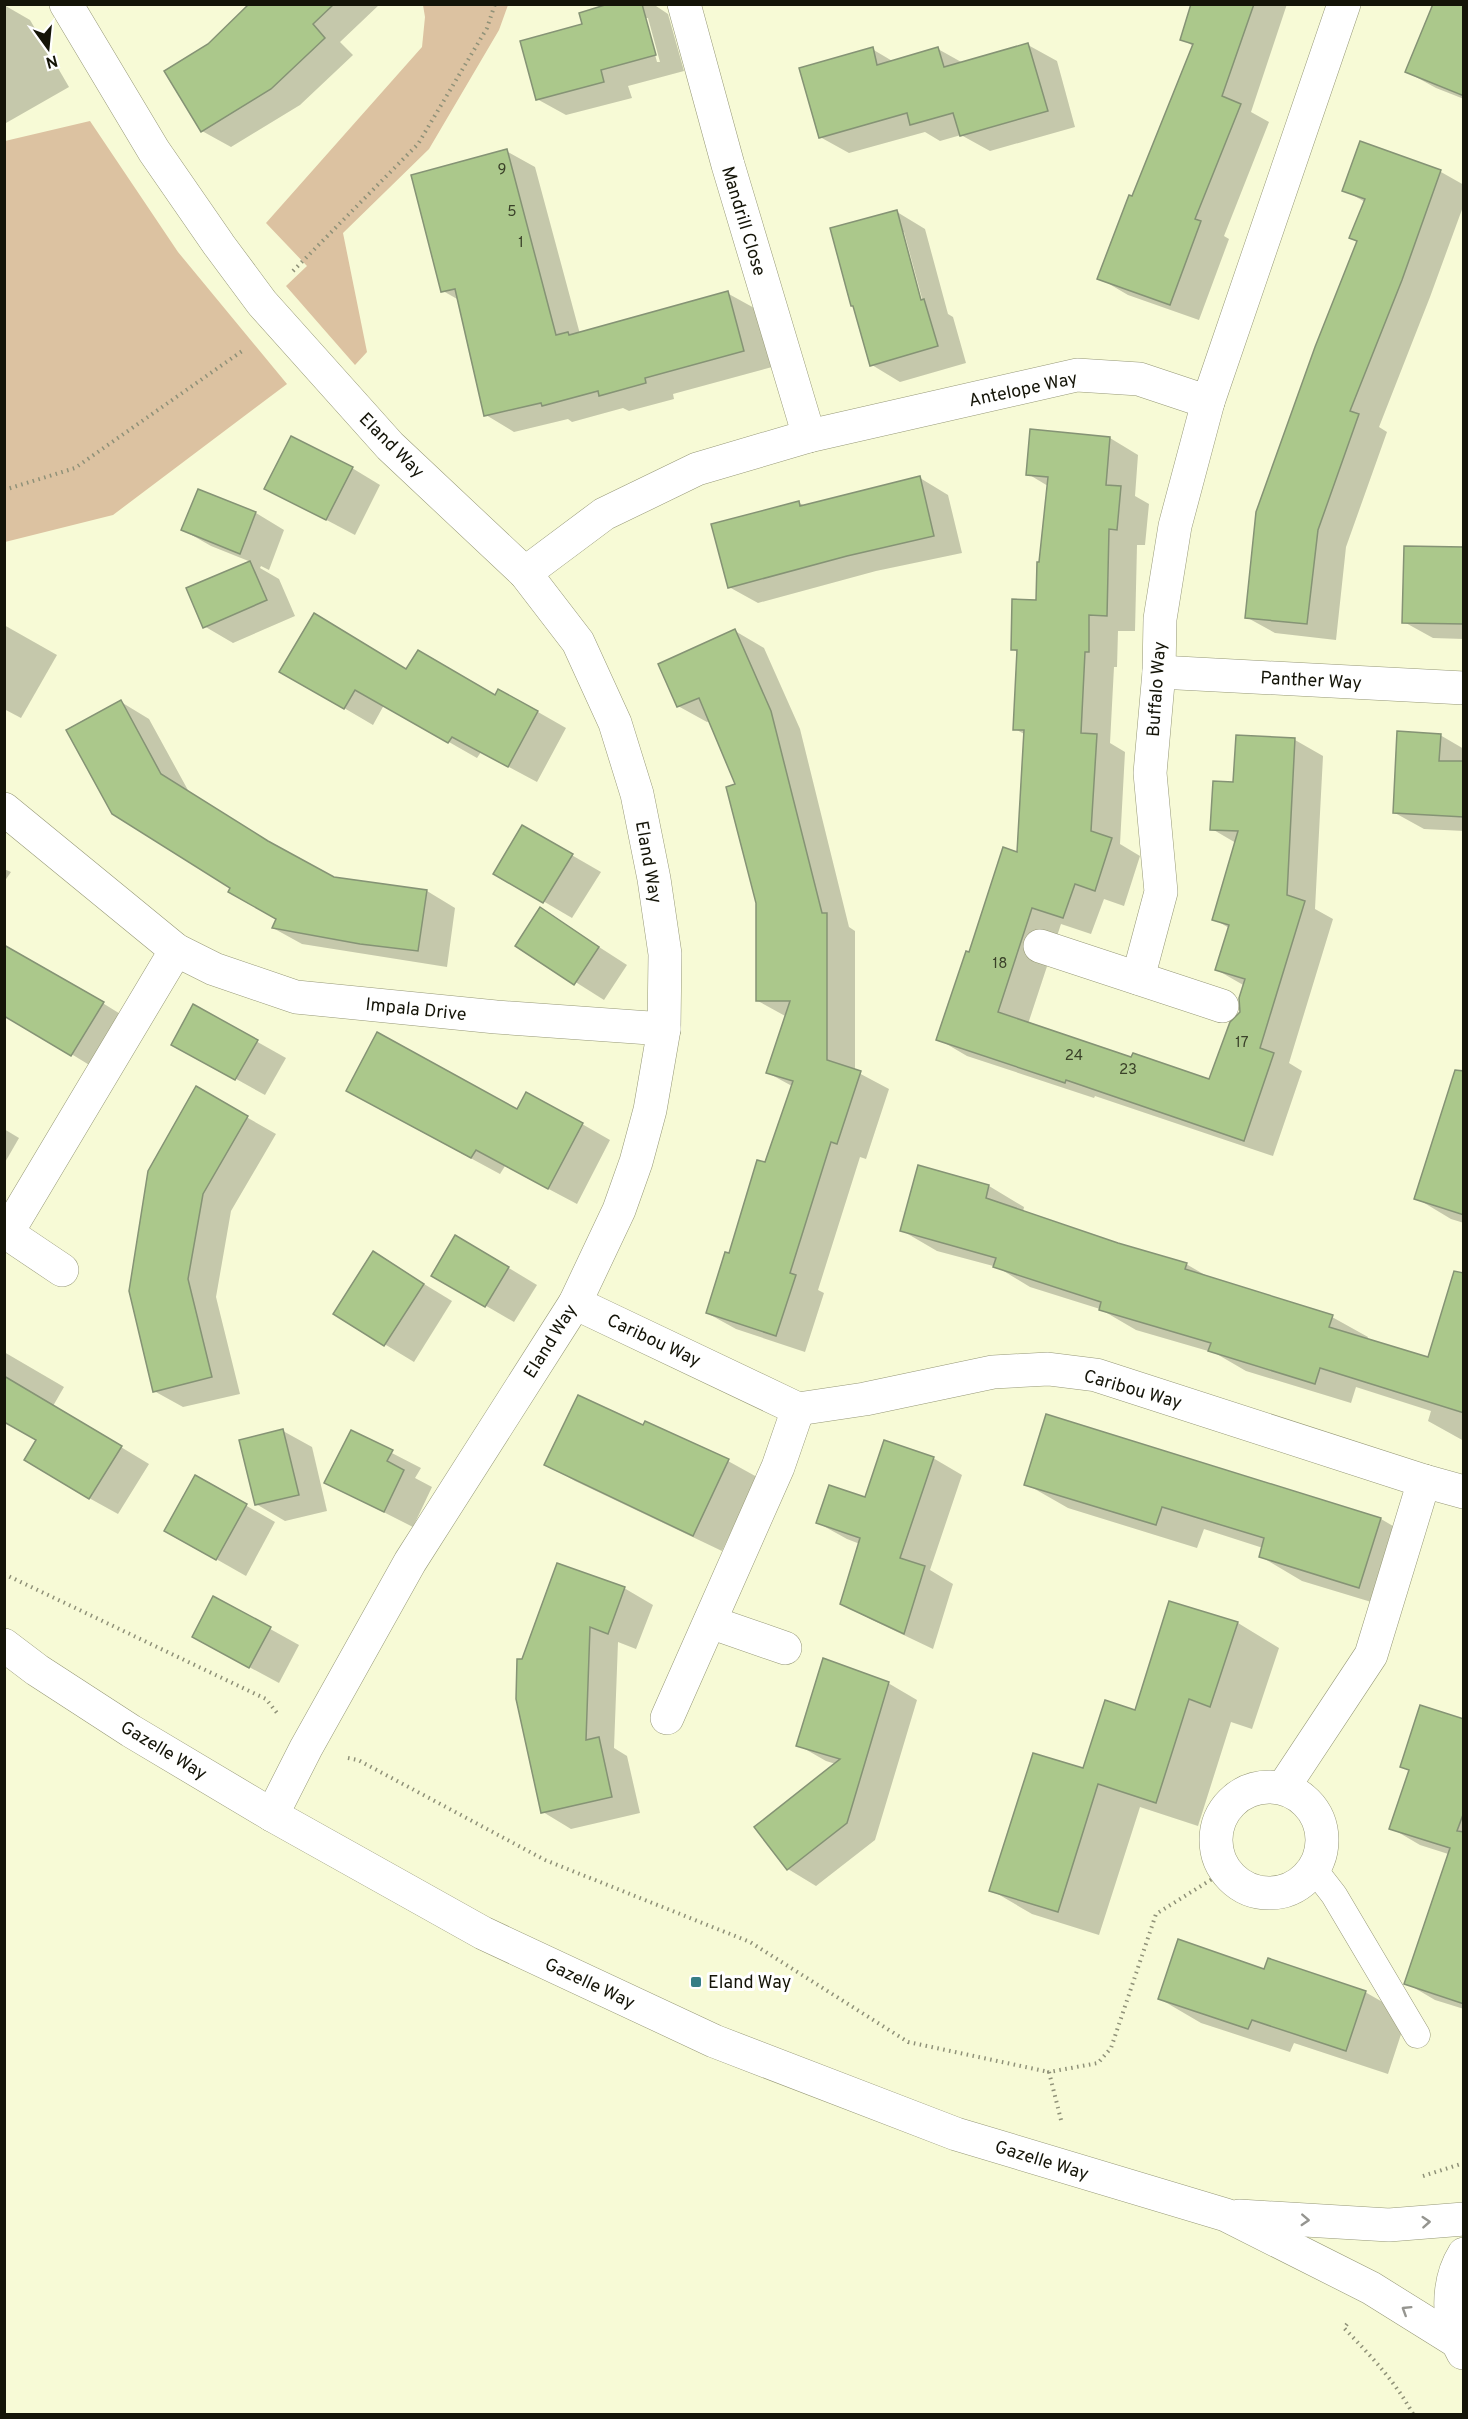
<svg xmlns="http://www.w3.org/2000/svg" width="1468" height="2419" font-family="Overpass,sans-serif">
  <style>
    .green { fill: #dcc2a1 }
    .shadow { fill: #0003; fill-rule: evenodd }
    .building { fill: #abc88b; stroke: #859375; stroke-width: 1.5 }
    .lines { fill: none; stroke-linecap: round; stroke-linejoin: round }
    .service-casing { stroke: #969877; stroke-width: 27 }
    .minor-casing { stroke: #969877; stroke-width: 34 }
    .tertiary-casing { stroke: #969877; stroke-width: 34 }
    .path { stroke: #8f9178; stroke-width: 4; stroke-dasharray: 1.5 4.5; stroke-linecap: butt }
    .service { stroke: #fff; stroke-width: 26 }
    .minor { stroke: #fff; stroke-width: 33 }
    .tertiary { stroke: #fff; stroke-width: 33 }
    .oneway { stroke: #959590 }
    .poi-dot { fill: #367e85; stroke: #fff; stroke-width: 2 }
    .labels { text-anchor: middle; stroke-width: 6; stroke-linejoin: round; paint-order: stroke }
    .number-label { font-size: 15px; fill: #3a4129 }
    .street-label { font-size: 18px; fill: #141408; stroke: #fff }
    .poi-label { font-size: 18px; fill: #141408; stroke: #fff; text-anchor: start }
  </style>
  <rect width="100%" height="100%" fill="#f7fad6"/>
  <g class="green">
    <path d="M423,5h85l-9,25 -70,119 -86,84 24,119 -12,13 -69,-79 21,-20 -41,-43 156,-176 3,-30z"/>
    <path d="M90,121l88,131 109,132 -174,131 -108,27v-401z"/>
  </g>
  <g class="shadow">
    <path d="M251,4h129l-40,38 13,13 -53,50 -69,42 -29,-16 6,-86z"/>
    <path d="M613,4h40l15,10 16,57 -56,15 4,12 -66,17 -29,-16 47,-74zM645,18h3l12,44h-3z"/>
    <path d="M1193,4h94l-36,108 18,10 -45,114 5,3 -30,81 -71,-25 -29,-17 94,-232 -11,-7z"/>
    <path d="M1433,4h31v95l-28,-11 -29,-16z"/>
    <path d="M4,5l26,15 39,67 -63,36z"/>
    <path d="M1028,45l29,16 18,66 -85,24 -29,-16 -21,6 -15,-9 -76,21 -29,-16 52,-88 22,13 44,-13 25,14z"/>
    <path d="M1361,143l80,29 23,13v19l-34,93 -51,130 8,5 -41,115 -10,93 -61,-7 -29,-16 112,-376 7,-39 -21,-12z"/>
    <path d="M506,151l29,16 45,167 147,-41 29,16 16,58 -99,27 1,5 -45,12 -6,-3 -51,14 -4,-3 -54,13 -28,-17 -27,-115 -16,-9z"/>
    <path d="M897,212l28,17 23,85 5,3 13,46 -66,19 -28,-17zM901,232h3l20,74 -3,1z"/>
    <path d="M1110,438l28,17 -3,41 14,8 -4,41h-8l-2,86h-17l-1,36h-3l-4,76 15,9 -5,92 20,12 -16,50 -20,-7 -13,35 -30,-10 -33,100 104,35 78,22 31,-68 4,-27 -28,-16 12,-42 -15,-9 22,-76 -24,-14 23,-45 60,-44 28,16 -8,153 18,10 -44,144 13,8 -29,85 -178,-60 -1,2 -127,-42 -29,-17 32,-85 49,-100 7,-119 -11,-6 4,-76 -7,-4 25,-48 11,-115 -20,-12z"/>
    <path d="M352,468l28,17 -25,50 -89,-47z"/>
    <path d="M920,478l28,17 14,58 -86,18 -118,32 -29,-16 70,-84 7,3z"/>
    <path d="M256,513l28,17 -15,40 -8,-4 -1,2 19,11 16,37 -62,27 -29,-17 -16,-37 63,-27 -40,-16 -28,-16z"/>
    <path d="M1464,549v90l-31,-1 -29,-16z"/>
    <path d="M4,625l53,30 -36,63 -17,-9z"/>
    <path d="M735,631l29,17 36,81 49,198 6,4v140l34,18 -23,70 -6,-2 -42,133 6,3 -19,59 -69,-23 -29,-16 59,-149 26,-78 -24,-13 19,-56 -29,-16 -1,-98 -20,-118 -27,-64 -3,1 -29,-16z"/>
    <path d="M281,671h126l131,41 28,16 -29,54 -56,-30 -4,6 -93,-53 -11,20z"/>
    <path d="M121,702l28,17 40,73 97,60 48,26 93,13 28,17 -8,59 -145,-23 -29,-16 5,-9 -46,-32 -119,-74z"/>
    <path d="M1440,735l24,14v82l-40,-2 -29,-16z"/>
    <path d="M523,827l78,45 -29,46 -77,-45z"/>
    <path d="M4,869l7,3 -7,10z"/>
    <path d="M540,909l87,56 -23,35 -87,-55z"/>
    <path d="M83,991l39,24 -31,51 -87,-53z"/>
    <path d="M194,1006l92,52 -21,37 -63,-35z"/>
    <path d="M197,1089l79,45 -45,77 -15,86 24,97 -57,13 -29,-16z"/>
    <path d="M376,1107l142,4 64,13 28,16 -33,64 -72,-38 -5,8z"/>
    <path d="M1464,1116v107l-13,-4 -35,-21z"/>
    <path d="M4,1129l15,9 -15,26z"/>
    <path d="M989,1186l35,21 -1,5 95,33 68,19 26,15 120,38 36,20 -1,3 61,19 36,-26v108l-36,-20 3,-10 -75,-24 -5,16 -105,-32 -31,-18 -79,-23 -36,-21 -70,-22 -33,-20 -60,-16 -36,-21z"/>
    <path d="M373,1253l79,48 -38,61 -79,-48z"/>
    <path d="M484,1253l53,32 -23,37 -81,-47z"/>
    <path d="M4,1352l60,35 -11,19 96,58 -31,50 -29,-16 -51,-58 -34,-19z"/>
    <path d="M644,1427l84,34 29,16 -35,74 -147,-70 -29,-17z"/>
    <path d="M283,1431l29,16 15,64 -42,10 -29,-17z"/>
    <path d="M351,1432l70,36 -6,10 17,9 -19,40 -87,-44z"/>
    <path d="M933,1458l29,17 -32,95 23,14 -20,65 -63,-30 -29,-16 19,-59 -13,-5 -29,-16 48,-25z"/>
    <path d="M196,1477l79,45 -29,54 -51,-29z"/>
    <path d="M1026,1484l355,35 41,24 -21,68 -99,-30 -42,-25 3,-8 -59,-19 -7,19 -129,-40z"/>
    <path d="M624,1588l29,17 -17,44 -18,-7 -4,106 13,8 13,57 -69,16 -28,-17 -20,-152z"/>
    <path d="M214,1598l85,47 -20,38 -56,-30z"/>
    <path d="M1170,1603l68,20 41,25 -27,81 -21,-7 -33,104 -58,-19 -41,128 -67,-21 -41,-24 93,-120 52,-58z"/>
    <path d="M888,1683l29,17 -42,140 -59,46 -28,-17 48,-105 -10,-3 -28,-16z"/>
    <path d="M1464,1721v138l-44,-14 -29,-17 19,-57 -8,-5z"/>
    <path d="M1464,1893v116l-29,-9 -29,-17z"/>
    <path d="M1265,1971l100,21 42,24 -19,58 -94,-31 -4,9 -89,-29 -41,-24z"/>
  </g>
  <g class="building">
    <path d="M249,4h85l-21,20 12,14 -54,51 -70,43 -37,-61 44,-27z"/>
    <path d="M608,4h34l14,51 -55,15 3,12 -68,18 -16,-59 62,-17 -3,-11z"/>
    <path d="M1191,4h63l-32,92 19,8 -46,115 6,2 -31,84 -73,-26 32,-84 3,1 61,-152 -13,-4z"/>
    <path d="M1433,4h31v92l-59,-24z"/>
    <path d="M1028,43l20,68 -88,25 -7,-23 -43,12 -3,-12 -88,25 -20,-70 74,-21 4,18 61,-18 6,20z"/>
    <path d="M1360,141l81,29 -39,110 -52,131 9,3 -41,116 -11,94 -62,-6 11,-106 59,-165 42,-106 -8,-3 16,-39 -23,-8z"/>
    <path d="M507,149l49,186 12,-3 1,3 159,-44 16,60 -99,27 1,5 -47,13 -1,-5 -56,15 -1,-3 -57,13 -29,-127 -14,3 -30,-117z"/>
    <path d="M897,210l24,90 3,-1 14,47 -68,20 -17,-60h-2l-21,-78z"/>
    <path d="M1030,429l80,8 -4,48 15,1 -4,44 -8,-1 -2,87 -18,-1v37h-4l-4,81 16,1 -6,97 21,7 -17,53 -20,-7 -12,34 -31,-10 -34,104 133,45 2,-4 76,26 21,-57 10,-10 -1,-14 6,-19 -30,-9 14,-45 -17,-5 26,-89 -28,-1 3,-49 20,1 3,-47 59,3 -8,157 18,6 -45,147 14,5 -30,88 -178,-61 -1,3 -129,-43 30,-89 3,1 34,-105 14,5 7,-122h-11l4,-80h-6l1,-51 24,1 1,-38h2l9,-85 -22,-2z"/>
    <path d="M291,436l62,31 -27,53 -62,-31z"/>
    <path d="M920,476l14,60 -87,20 -119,32 -17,-64 69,-18 19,-5 1,5z"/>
    <path d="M198,489l58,23 -16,42 -59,-24z"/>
    <path d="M1404,546l60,1v77l-62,-1z"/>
    <path d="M250,561l17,39 -64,28 -17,-40z"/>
    <path d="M314,613l92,56 12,-19 77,45 3,-6 40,22 -30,56 -56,-30 -4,6 -93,-53 -11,19 -65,-37z"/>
    <path d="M735,629l36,82 51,202h5v147l34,11 -24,73 -6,-2 -41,131 6,2 -20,61 -70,-23 19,-61 4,1 28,-93 8,2 28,-81 -27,-8 24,-72h-34v-98l-30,-116 9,-3 -36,-86 -22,9 -19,-43z"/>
    <path d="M121,700l40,74 107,67 66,36 93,13 -9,61 -58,-7 -88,-16 4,-9 -48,-27 2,-4 -118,-74 -46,-84z"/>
    <path d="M1397,731l44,3 -2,27h25v56l-71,-4z"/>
    <path d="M522,825l51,29 -30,49 -50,-29z"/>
    <path d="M540,907l59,40 -25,38 -59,-39z"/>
    <path d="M4,945l100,57 -33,54 -67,-40z"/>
    <path d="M193,1004l65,36 -23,40 -64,-35z"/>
    <path d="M377,1032l140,77 9,-17 57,31 -35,66 -72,-39 -5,8 -125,-67z"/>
    <path d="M1455,1070l9,1v144l-50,-16z"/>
    <path d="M196,1086l52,30 -45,78 -15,85 24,98 -59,15 -24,-101 19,-120z"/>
    <path d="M918,1165l71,20 -3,13 132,45 69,20 -2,6 148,46 -4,12 99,30 26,-86 10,2v140l-144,-45 -5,16 -107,-33 3,-8 -112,-33 2,-8 -108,-35 3,-9 -96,-27z"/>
    <path d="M455,1235l54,32 -24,40 -54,-31z"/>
    <path d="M373,1251l51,33 -40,62 -51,-32z"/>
    <path d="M4,1376l118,70 -33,53 -65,-39 12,-20 -32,-18z"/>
    <path d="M578,1395l65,30 2,-4 84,38 -36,77 -149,-71z"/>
    <path d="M1046,1414l335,104 -22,70 -100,-31 5,-19 -102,-31 -6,18 -132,-40z"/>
    <path d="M283,1429l16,66 -44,10 -16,-65z"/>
    <path d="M351,1430l42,20 -6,11 17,9 -20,42 -60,-29z"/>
    <path d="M884,1440l50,17 -34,101 25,8 -21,68 -64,-30 20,-66 -44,-15 13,-38 36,12z"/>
    <path d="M195,1475l52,29 -31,56 -52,-29z"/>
    <path d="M557,1563l68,24 -17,47 -18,-7 -4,113 13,-3 13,60 -71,16 -25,-114 1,-40h5z"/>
    <path d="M213,1596l58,31 -22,41 -57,-31z"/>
    <path d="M1169,1601l69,21 -28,85 -21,-8 -33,104 -58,-19 -40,128 -69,-21 44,-138 50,15 22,-68 30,10z"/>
    <path d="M823,1658l66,24 -42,141 -60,47 -33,-43 86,-68 -44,-13z"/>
    <path d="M1420,1705l44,14v93l-7,19 7,1v172l-60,-20 46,-136 -61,-19 20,-59 -9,-3z"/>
    <path d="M1178,1939l86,30 4,-11 98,33 -20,60 -94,-31 -4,9 -90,-30z"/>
  </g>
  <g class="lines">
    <defs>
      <path id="service" d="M1313,1868l21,27 83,140"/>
      <g id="minor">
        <path d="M66,4l88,147 65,94 43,58 128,143 135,127 53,69 37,81 22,71 17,85 11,75 -1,75 -14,81 -14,52 -17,48 -44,93 -165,259 -104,186 -34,67"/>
        <path d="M684,4l44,161 81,271"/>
        <path d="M525,573l79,-59 93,-45 112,-33 268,-61 62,4 69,23 136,-398"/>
        <path d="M1159,672l305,16"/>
        <path d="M4,809l172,141 38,19 82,28 200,20 168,12"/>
        <path d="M1040,946l182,60"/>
        <path d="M1138,978l23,-86 -11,-119 9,-101 1,-53 15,-93 33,-124"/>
        <path d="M4,1232l3,1 169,-283"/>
        <path d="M7,1233l55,37"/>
        <path d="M575,1303l223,106 67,-10 128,-27 55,-3 48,6 328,106 -53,174 -88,133"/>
        <path d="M1424,1481l40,11"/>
        <path d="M710,1622l75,26"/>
        <path d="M667,1718l111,-251 20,-58"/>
        <circle cx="1269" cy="1840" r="53"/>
      </g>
      <g id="tertiary">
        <path d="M4,1645l33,25 94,61 141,84 211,118 231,108 242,93 270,81 145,73 85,53"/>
        <path d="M1239,2216l150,9 75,-6"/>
        <path d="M1463,2353c-16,-29 -17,-70 1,-99"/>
      </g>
    </defs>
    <use href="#service" class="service-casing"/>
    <use href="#minor" class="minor-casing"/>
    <use href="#tertiary" class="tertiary-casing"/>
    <g class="path">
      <path d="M293,271l125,-127 69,-116 8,-24"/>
      <path d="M4,490l71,-22 170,-119"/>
      <path d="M4,1574l262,125 11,14"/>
      <path d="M348,1758l10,2 187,100 205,82 158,100 141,30"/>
      <path d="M1061,2120l-12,-48 49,-9 13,-15 45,-134 69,-43"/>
      <path d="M1423,2176l41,-13"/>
      <path d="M1347,2324l-3,4c26,27 51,53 69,86"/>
    </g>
    <use href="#service" class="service"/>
    <use href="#minor" class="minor"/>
    <use href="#tertiary" class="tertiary"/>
  </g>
  <defs><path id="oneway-chevron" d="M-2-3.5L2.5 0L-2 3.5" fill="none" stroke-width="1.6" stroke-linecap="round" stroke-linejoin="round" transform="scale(1.5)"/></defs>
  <g class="oneway">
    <use href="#oneway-chevron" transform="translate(1305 2220) rotate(3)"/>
    <use href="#oneway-chevron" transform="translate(1426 2222) rotate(-4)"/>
    <use href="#oneway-chevron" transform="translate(1406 2310) rotate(-148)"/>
  </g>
  <rect class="poi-dot" x="690" y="1976" width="12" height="12" rx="3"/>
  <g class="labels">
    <g class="number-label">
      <text x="502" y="174">9</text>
      <text x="512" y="216">5</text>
      <text x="521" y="247">1</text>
      <text x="1000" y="968">18</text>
      <text x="1242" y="1047">17</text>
      <text x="1074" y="1060">24</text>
      <text x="1128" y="1074">23</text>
    </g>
    <g class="street-label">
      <text transform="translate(744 221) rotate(73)" y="6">Mandrill Close</text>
      <text transform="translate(1023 389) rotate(-12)" y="6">Antelope Way</text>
      <text transform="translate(392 445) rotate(45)" y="6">Eland Way</text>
      <text transform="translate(1311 680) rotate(3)" y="6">Panther Way</text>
      <text transform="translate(1156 689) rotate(-86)" y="6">Buffalo Way</text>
      <text transform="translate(649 862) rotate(80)" y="6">Eland Way</text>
      <text transform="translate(416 1009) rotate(6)" y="6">Impala Drive</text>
      <text transform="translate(654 1340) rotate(25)" y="6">Caribou Way</text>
      <text transform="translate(550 1341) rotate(-58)" y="6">Eland Way</text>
      <text transform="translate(1133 1389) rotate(16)" y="6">Caribou Way</text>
      <text transform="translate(164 1750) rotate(31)" y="6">Gazelle Way</text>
      <text transform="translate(590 1983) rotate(25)" y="6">Gazelle Way</text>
      <text transform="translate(1042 2160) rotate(17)" y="6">Gazelle Way</text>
    </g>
    <g class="poi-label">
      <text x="708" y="1988">Eland Way</text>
    </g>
  </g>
  <rect width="1468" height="2419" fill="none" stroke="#141408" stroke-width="12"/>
  <g transform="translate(48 48) rotate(165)" stroke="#ffffff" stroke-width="4.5" paint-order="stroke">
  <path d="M0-4.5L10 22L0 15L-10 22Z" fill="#141408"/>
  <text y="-9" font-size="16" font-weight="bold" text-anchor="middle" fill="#141408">N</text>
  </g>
</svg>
